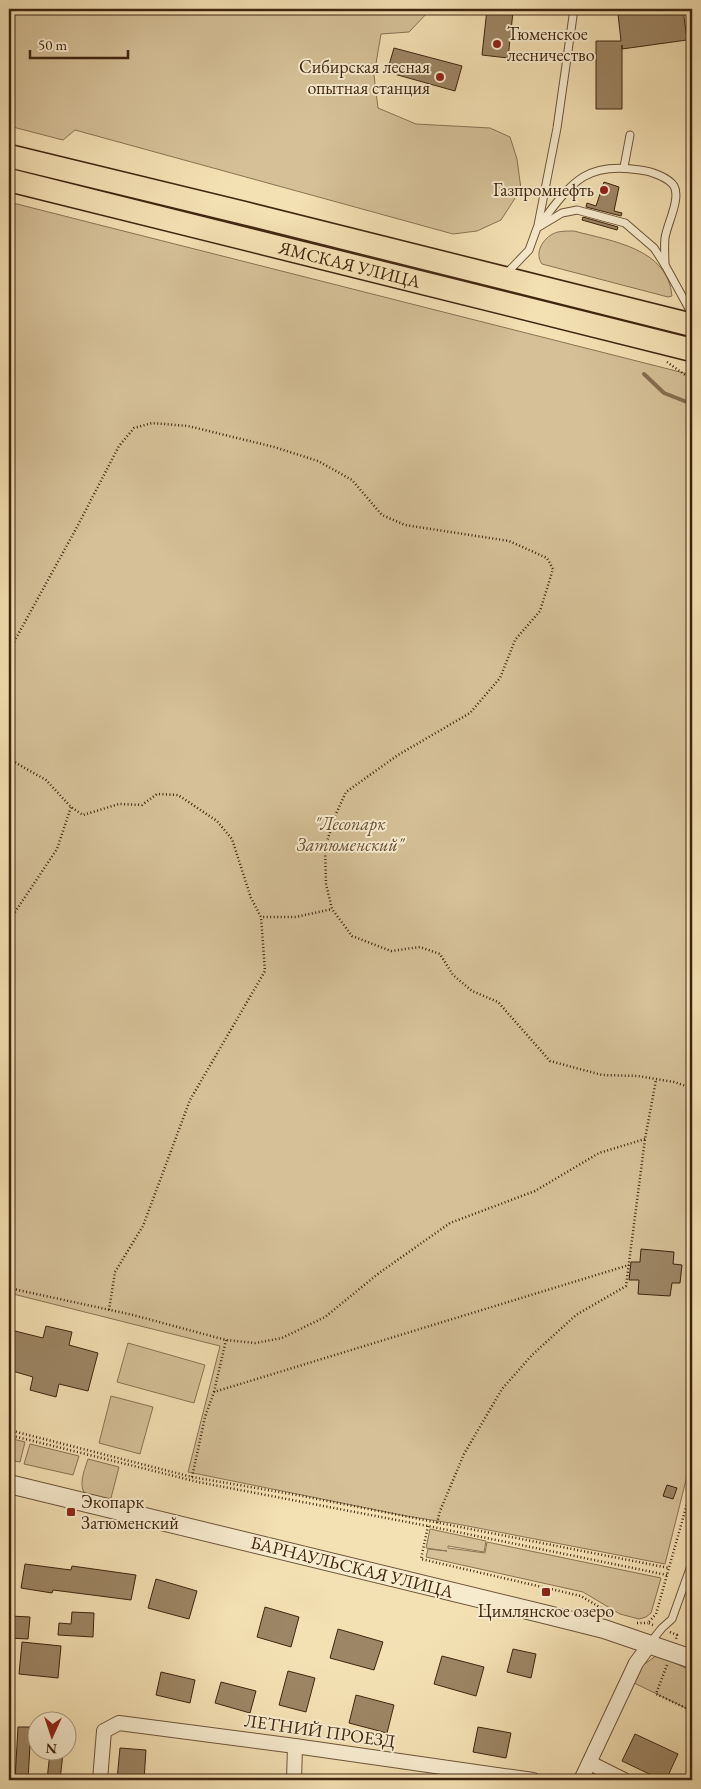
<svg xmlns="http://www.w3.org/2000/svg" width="701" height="1789" font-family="'EB Garamond',serif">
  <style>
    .green { fill: #d5c097; stroke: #8a7254 }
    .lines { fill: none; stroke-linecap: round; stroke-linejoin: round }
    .stream { stroke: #876f51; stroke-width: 4 }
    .building { fill: #9d8665; stroke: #402510 }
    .service-casing { stroke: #6d5439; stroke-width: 9 }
    .minor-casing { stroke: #6d5439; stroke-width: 16 }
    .tertiary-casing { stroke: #6d5439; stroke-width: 20 }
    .primary-casing { stroke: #402510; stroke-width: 25 }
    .path { stroke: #402510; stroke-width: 2.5; stroke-dasharray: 1 2.5; stroke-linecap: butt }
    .service { stroke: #f7ebce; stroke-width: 7 }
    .minor { stroke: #f7ebce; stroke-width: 14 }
    .tertiary { stroke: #f7ebce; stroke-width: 18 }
    .primary { stroke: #f3e0b3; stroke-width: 22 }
    .poi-dot { fill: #8f2418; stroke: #f7ebce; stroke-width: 2 }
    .labels { text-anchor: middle; stroke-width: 4; stroke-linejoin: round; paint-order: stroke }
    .poi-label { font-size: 18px; fill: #402510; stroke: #f7ebce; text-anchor: start }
    .street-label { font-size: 18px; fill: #402510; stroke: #f7ebce }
    .park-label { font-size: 18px; font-style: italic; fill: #654c32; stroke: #f7ebce }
  </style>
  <rect width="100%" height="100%" fill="#f3e0b3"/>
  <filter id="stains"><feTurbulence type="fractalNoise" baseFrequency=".004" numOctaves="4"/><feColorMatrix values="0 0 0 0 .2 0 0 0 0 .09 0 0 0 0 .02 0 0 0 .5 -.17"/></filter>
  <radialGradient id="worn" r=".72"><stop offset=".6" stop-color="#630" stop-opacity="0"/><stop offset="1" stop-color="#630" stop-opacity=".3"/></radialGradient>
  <g class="green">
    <path d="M9,9h422l-22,23 -28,2 -7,41 4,33 38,16 74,4 20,9 7,22 4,30 -20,31 -24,11 -24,3 -378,-104 -12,10 -54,-14z"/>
    <path d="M9,202l683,173v1081l-27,108 -208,-40 -51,-8 -218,-44 32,-126 -211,-53z"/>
    <path d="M574,231c37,10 94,17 98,65l-4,1 -126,-33c-9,-12 3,-29 16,-32 5,-1 11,-1 16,-1z"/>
    <path d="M128,1343l77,22 -11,38 -77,-21z"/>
    <path d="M111,1396l42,11 -13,47 -41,-11z"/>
    <path d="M9,1438l16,4 -5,20 -11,-2z"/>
    <path d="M30,1444l49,12 -6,19 -49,-11z"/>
    <path d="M88,1459l31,8 -8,31 -4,1 -22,-5c-7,-10 0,-25 3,-35z"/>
    <path d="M430,1529l56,12 -2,11 -36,-6v2l37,5 2,-11 174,36 -10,35 -5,4 -7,2 -19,-5 -37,-22 -157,-35 2,-8 19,2 -21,-3z"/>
    <path d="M657,1655l35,16v40l-58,-28 8,-17z"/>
  </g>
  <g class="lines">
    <path class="stream" d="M644,374l20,19 28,11"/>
  </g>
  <g class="building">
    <path d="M487,9l26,3 -5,46 -26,-3z"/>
    <path d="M641,9h42l4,31 -65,9v-4v64h-26v-68h25l-3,-27 23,-3z"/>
    <path d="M394,48l68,18 -7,25 -68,-19z"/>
    <path d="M604,182l15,5 -5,24 8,2 -1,3 -35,-9 1,-4 9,3z"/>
    <path d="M583,217l35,10 -1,3 -35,-10z"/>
    <path d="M641,1249l33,3 -1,12 9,1 -2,18h-8l-2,13 -32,-2 1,-14h-10l2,-18h9z"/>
    <path d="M46,1326l26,6 -3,13 29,8 -10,38 -29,-7 -3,13 -26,-7 3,-13 -24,-7v-32l2,-8 32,8z"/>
    <path d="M667,1485l10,3 -4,11 -10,-3z"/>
    <path d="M25,1564l46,6 1,-4 64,9 -5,25 -78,-10 -1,3 -31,-5z"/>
    <path d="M156,1579l41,12 -8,28 -41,-11z"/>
    <path d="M265,1607l34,10 -8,30 -34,-10z"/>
    <path d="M72,1612l22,1 -1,24 -35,-2 1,-12 12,1z"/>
    <path d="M10,1616l20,1 -2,22 -19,-1z"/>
    <path d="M338,1629l45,13 -9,28 -44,-12z"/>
    <path d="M22,1642l39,4 -3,32 -39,-4z"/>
    <path d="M513,1649l23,5 -5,24 -24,-6z"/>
    <path d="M442,1656l42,11 -8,29 -42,-12z"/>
    <path d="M288,1671l27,7 -9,34 -27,-7z"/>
    <path d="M161,1672l34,8 -5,23 -34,-8z"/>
    <path d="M221,1682l35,9 -6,22 -35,-10z"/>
    <path d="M356,1695l38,10 -7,28 -38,-10z"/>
    <path d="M18,1727h13l-3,53h-13z"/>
    <path d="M478,1727l33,6 -5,25 -33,-6z"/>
    <path d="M635,1734l43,20 -12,26h-4l-40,-19z"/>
    <path d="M120,1748l26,2 -2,30h-27z"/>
    <path d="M50,1752l13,1 -3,27h-13z"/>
  </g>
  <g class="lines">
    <defs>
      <g id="service">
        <path d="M624,167l6,-32"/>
        <path d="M540,224c31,-40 44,-63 100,-54 10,1 28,7 34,16 7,13 -7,38 -9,52 -1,9 0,18 0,27"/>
        <path d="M538,225l19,-97 17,-119"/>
        <path d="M505,275l24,-25 8,-22 25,-15 15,-3 48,13 29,25 11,17 27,49"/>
        <path d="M650,1643l12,-15 10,-9 20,-56"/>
      </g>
      <g id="minor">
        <path d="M590,1763l34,17"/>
        <path d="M100,1780l4,-49 15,-8 176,23 238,34"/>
        <path d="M294,1780l1,-34"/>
        <path d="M581,1780l55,-117 14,-19"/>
      </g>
      <path id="tertiary" d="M9,1484l535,130 60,15 88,30"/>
      <g id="primary">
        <path d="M9,156l235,57 448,112"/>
        <path id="s1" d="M9,180l683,170"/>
      </g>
    </defs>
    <use href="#service" class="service-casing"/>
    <use href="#minor" class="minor-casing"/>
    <use href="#tertiary" class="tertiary-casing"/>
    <use href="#primary" class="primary-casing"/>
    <g class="path">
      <path d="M667,362l25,18"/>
      <path d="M9,651l68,-124 42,-81 15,-18 18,-5 36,3 86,21 44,14 34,19 30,35 23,10 104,16 38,17 6,11 -13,42 -25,29 -15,38 -30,35 -72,42 -52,37 -11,24 -10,32 1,36 6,25 20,27 39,15 29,-4 20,7 13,21 19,16 26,11 52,59 52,14 36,1 36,6 18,6"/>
      <path d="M9,759l37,21 25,27 12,8 36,-11 23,1 15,-11 21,1 39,26 15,18 19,59 10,19h35l36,-8"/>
      <path d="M9,921l48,-72 14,-42"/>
      <path d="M9,1288l124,27 93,25 29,3 27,-5 43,-21 54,-44 71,-50 85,-32 64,-38 46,-14"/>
      <path d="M109,1310l6,-38 28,-46 47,-126 75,-129 -4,-54"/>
      <path d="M214,1392l12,-52"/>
      <path d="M9,1430l183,47 105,18 372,73"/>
      <path d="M9,1435l189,47 230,44 239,49"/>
      <path d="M192,1477l13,-60 9,-25 415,-127"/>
      <path d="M437,1523l3,-12 24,-57 38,-65 30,-34 44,-40 50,-29 19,-147 11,-59"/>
      <path d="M428,1526l-7,33 160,37 30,18"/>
      <path d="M637,1623h11"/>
      <path d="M653,1625l-5,-2 8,-9 36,-128"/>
      <path d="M670,1632l7,3 -1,4"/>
      <path d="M667,1665l-11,29 36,17"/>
    </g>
    <use href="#service" class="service"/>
    <use href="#minor" class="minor"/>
    <use href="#tertiary" class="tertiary"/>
    <use href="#primary" class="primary"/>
  </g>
  <g class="poi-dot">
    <circle cx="497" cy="44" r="5"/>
    <circle cx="440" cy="77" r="5"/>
    <circle cx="604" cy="190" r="5"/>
    <rect x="66" y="1507" width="10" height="10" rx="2.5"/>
    <rect x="541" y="1587" width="10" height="10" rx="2.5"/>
  </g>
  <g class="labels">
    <g class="poi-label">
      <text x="507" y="40">Тюменское<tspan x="507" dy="21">лесничество</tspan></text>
      <text x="430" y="73" text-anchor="end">Сибирская лесная<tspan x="430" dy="21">опытная станция</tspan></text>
      <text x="594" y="196" text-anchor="end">Газпромнефть</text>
      <text x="81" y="1508">Экопарк<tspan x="81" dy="21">Затюменский</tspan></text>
      <text x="546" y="1617" text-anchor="middle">Цимлянское озеро</text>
    </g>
    <g class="street-label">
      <text dy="6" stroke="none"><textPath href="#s1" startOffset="351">ЯМСКАЯ УЛИЦА</textPath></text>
      <text transform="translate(352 1567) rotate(14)" y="6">БАРНАУЛЬСКАЯ УЛИЦА</text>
      <text transform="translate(320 1731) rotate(8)" y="6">ЛЕТНИЙ ПРОЕЗД</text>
    </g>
    <g class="park-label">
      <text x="350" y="830">"Лесопарк<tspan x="350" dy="21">Затюменский"</tspan></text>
    </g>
  </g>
  <rect width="701" height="1789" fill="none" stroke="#f3e0b3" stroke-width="30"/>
  <rect x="10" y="10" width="681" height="1769" fill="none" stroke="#402510" stroke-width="2.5"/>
  <rect x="15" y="15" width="671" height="1759" fill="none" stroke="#402510"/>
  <g transform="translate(52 1736) rotate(183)"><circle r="24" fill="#f7ebce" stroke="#ae9c82"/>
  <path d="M0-4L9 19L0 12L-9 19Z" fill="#8f2418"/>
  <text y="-8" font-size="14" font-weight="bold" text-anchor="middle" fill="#402510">N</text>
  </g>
  <path d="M30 50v8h98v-8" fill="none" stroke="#402510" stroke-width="2.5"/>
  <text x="38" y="50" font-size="15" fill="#402510" stroke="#f7ebce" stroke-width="4" paint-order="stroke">50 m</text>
  <rect width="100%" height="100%" filter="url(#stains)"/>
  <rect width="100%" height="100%" fill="url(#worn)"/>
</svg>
